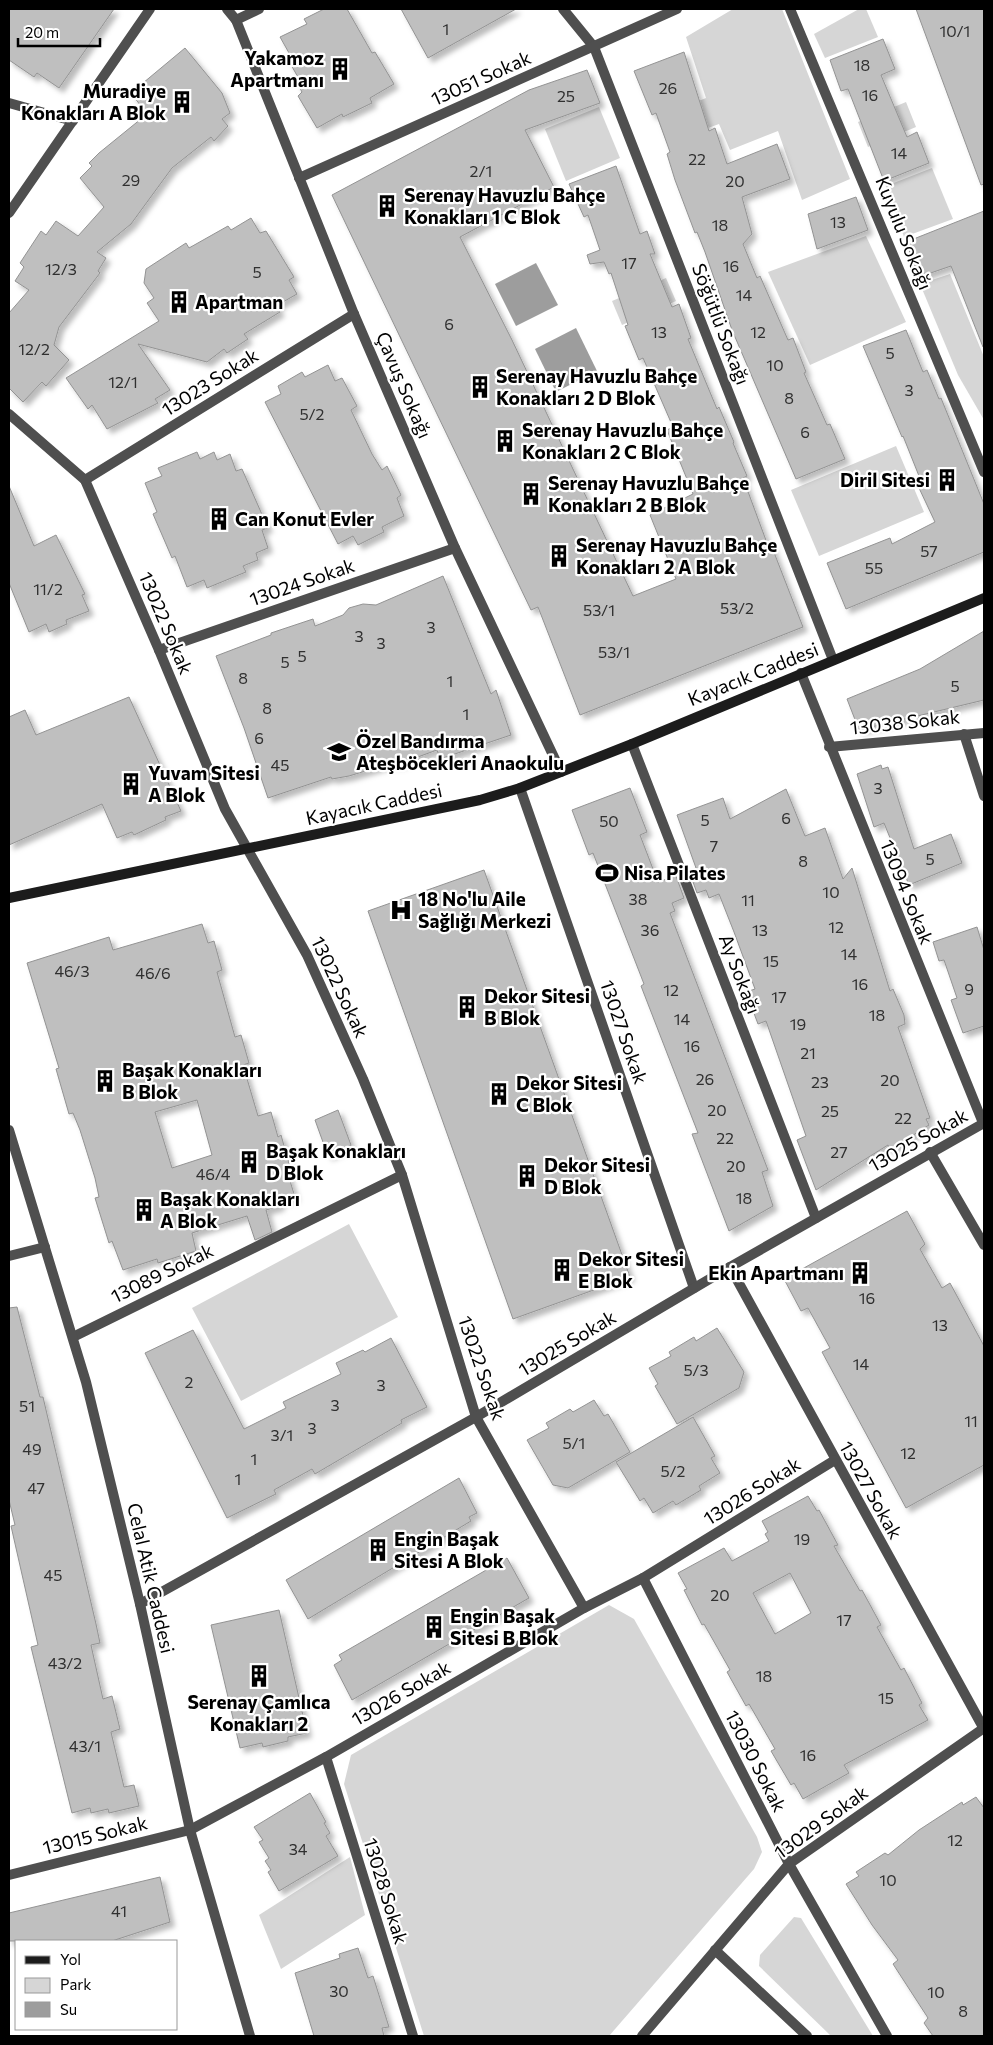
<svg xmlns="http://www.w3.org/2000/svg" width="993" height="2045" font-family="Commissioner,sans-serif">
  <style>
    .green { fill: #d6d6d6 }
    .water { fill: #9d9d9d }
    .building { fill: #bfbfbf; stroke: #939393; fill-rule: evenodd; filter: url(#shadow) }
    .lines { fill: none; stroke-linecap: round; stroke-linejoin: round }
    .service { stroke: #4f4f4f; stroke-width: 10 }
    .minor { stroke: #4f4f4f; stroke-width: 10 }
    .tertiary { stroke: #4f4f4f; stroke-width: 10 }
    .secondary { stroke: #1c1c1c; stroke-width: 10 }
    .labels { text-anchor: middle; stroke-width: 4.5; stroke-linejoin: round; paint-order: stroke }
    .number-label { font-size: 16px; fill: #303030 }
    .poi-label { font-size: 19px; font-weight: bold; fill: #000; stroke: #fff; text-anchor: start }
    .street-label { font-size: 19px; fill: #000; stroke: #fff }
  </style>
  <defs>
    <filter id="shadow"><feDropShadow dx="4.5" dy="4.5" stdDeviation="2.5" flood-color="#0004"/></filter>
  </defs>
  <rect width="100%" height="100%" fill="#fff"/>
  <g class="green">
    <path d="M733,9h49l68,170 -48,21 -24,-69 -48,19 -11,-26 -52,19 -10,-25 49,-20 -20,-61z"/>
    <path d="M859,9h7l12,28 -53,21 -11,-24z"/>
    <path d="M906,102l10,25 -48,20 -10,-25z"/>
    <path d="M599,107l21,51 -54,23 -21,-52z"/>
    <path d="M932,168l21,51 -49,18 -18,-51z"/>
    <path d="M866,236l40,86 -96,43 -42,-93z"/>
    <path d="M950,274l34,83v63l-26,-45 -38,-91z"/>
    <path d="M666,278l10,23 -54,24 -10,-24z"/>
    <path d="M896,446l28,66 -105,44 -28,-66z"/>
    <path d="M349,1224l49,93 -157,84 -49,-93z"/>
    <path d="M609,1605l25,14 123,218 5,15 -8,17 -145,167h-185l-80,-252 7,-29z"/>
    <path d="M350,1857l15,58 -84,54 -22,-54z"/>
    <path d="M794,1917l7,1 72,118h-42l-72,-70 1,-11z"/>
  </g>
  <g class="water">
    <path d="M536,263l22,42 -42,21 -21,-42z"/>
    <path d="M576,328l21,43 -41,21 -21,-43z"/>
  </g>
  <g class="building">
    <path d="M9,9h105l-55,79 -22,-15 -3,4 -25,-17z"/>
    <path d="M324,9h23l25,44 3,-1 19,32 -24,14 2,5 -29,14 -1,-3 -25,14 -19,-32 4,-4 -6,-11 3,-2 -13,-23 3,-3 -9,-16 27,-13 -3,-5z"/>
    <path d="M401,9h115l-88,49z"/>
    <path d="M916,9h68v175l-3,1z"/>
    <path d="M883,39l12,30 -14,6 26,62 10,-5 12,31 -45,18 -36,-92 -7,2 -11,-31z"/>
    <path d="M185,48l37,45 8,20 -8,6 6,7 -14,15 -3,-4 -39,31 -41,56 -34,28 9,6 -8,13 2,2 -41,54 -5,18 15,15 -23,26 -4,-4 -19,20 -14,-14v-75l20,-23 -14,-9 9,-14 -4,-4 21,-32 5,4 10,-14 22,15 26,-29 -24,-29 12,-12 -3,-3 10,-10 48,-39 -16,-21z"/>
    <path d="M684,52l25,79 6,-3 12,36 50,-20 13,35 -48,18 10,37 -9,10 14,34 3,-2 28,64 5,-2 13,34 -2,1 23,52 3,-1 15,35 -49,20 -64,-149 -27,-78 -8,-20 -2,1 -20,-53 -8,-26 3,-2 -14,-39 -4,2 -18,-44z"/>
    <path d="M587,70l13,33 -75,27 29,57 -94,50 52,103 121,256 43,-17 -26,-64 43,-21 -26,-64 6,-3 -30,-69 -4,2 -14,-34 3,-1 -17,-52 -2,1 -5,-12 -14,2 -3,-9 13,-5 -12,-35 -4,2 -15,-33 47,-18 24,68 7,-3 8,23h-5l22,53 7,-3 12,34 -3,1 29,70 2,-2 15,35 -1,1 14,33 -4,2 24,65 3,-1 33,85 -223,88 -42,-108 -7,3 -199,-415 197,-105z"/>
    <path d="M856,197l12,33 -51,19 -9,-35z"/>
    <path d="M984,211v136h-1l-32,-81 -32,11 -13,-35z"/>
    <path d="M251,218l9,15 6,-2 28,46 -5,3 8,14 -21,12 4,6 -36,22 4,5 -21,14 -3,-4 -17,13 -69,-18 32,46 -15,9 3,4 -51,26 -15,-24 -4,4 -22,-31 93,-57 -12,-18 7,-5 -10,-15 2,-14 40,-26 3,5 39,-22 3,4z"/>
    <path d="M906,330l17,42 4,-2 12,29 2,-1 43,106v48l-138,57 -19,-46 63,-25 2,6 43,-22 -16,-34 4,-2 -20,-50 -1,1 -39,-91z"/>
    <path d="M328,365l7,16 7,-3 15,28 -6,4 21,44 10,16 5,-4 14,29 -4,3 7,18 -22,11 2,5 -26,13 -5,-9 -15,8 -73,-142 16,-8 -3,-8 24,-14 3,5z"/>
    <path d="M197,452l3,7 14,-7 3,8 13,-6 6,17 6,-2 26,59 -6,2 6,18 -12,5 2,7 -15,6 3,6 -39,16 -3,-8 -17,7 -12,-31 -3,2 -19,-44 4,-2 -12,-29 17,-7 -4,-8z"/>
    <path d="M9,486l25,60 22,-11 29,59 -3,1 7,16 -23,9 1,4 -18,8 -3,-8 -17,8 -20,-49z"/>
    <path d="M443,576l48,118 5,-4 15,45 -71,24 -3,-9 -41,15 -1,-3 -46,14 -17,3 -1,-2 -63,21 -24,-70 -28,-72 55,-21v-2l42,-14 2,7 28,-11 6,-7 14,-4 13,1z"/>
    <path d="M984,631v69l-125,30 -12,-31 73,-30z"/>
    <path d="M129,697l52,114 -16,6 1,3 -32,15 -2,-3 -15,6 -15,-34 -93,41v-128l16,-7 11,25z"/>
    <path d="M881,765l1,4 6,-2 26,82 37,-15 11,29 -53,22 -25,-62 -10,4 -17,-53z"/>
    <path d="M630,788l17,44 -7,3 18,47 18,-6 8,22 -12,5 3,8 -5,2 98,257 -6,2 11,34 -44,25 -37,-97 6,-1 -57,-147 3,-2 -51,-131 -4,2 -17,-45z"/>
    <path d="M786,789l19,47 20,-8 18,51 9,-11 38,123 3,-2 11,26 1,9 -7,3 32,91 -4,1 3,6 -39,25 -2,-5 -72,45 -19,-50 9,-4 -40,-115 -8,3 -12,-32 9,-3 -21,-57 -15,-38 -10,4 -3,-8 -9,3 -8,-22 7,-3 -19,-53 46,-17 7,21z"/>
    <path d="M484,870l146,407 -117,42 -145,-408z"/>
    <path d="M202,924l6,19 6,-2 8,29 -5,2 18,65 6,-2 8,28 -6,2 15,51 13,-4 7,25 3,-2 9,32 -4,1 9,29 -16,5 1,4 -14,4 6,22 -17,8 -8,-24 -55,17 4,18 -38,12 -1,-4 -34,11 -11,-29 -3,2 -14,-45 4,-1 -4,-19 -15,-48 -7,-17 -4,1 -13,-45 3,-1 -32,-105 82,-26 4,13zM197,1100l15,55 -40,13 -17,-56z"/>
    <path d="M977,927l7,23v76l-21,7 -12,-33 6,-2 -13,-38 -5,1 -6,-19z"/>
    <path d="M338,1110l13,35 -23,11 -13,-36z"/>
    <path d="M907,1211l18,33 -5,5 22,39 8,-5 34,63v119l-78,43 -84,-156 8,-4 -22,-40 -7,3 -17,-32z"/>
    <path d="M17,1307l23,90h3l53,227 4,19 -9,2 12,54 9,-3 8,33 -9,3 13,55 10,-2 5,21 -30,7 -1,-4 -17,4 -1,-5 -18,5 -41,-166 7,-2 -27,-119 4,-1 -6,-25v-192z"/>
    <path d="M717,1328l27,44 -5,16 -62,36 -22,-38 3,-2 -9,-16 22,-12 -2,-4 25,-15 2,4z"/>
    <path d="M193,1330l51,99 42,-21 -3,-6 58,-28 -5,-11 27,-13 2,2 26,-14 36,69 -26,13 1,3 -87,51 -3,-5 -38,21 2,4 -49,24 -82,-165z"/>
    <path d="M594,1400l10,16 4,-2 22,38 -62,36 -15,-3 -26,-45 22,-12 -3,-5 24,-14 3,3z"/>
    <path d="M693,1417l22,39 -4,2 9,15 -21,13 2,4 -25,15 -3,-4 -20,12 -9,-15 -4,3 -24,-39z"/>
    <path d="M459,1478l18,35 -8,4 2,4 -163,98 -22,-39z"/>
    <path d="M808,1496l9,15 2,-1 19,35 -4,1 26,45 2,-1 19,35 -4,2 24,43 3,-2 18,35 -3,2 9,15 -84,45 5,8 -46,26 -9,-16 -3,2 -20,-34 4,-2 -26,-45 -3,2 -19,-34 3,-2 -26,-46 -2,1 -18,-35 3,-1 -9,-16 46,-25 8,13 37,-20 -4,-7 3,-2 -6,-11zM790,1573l21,40 -36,21 -22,-41z"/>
    <path d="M507,1558l22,40 -177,102 -18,-35 8,-5 -3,-5z"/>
    <path d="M279,1610l28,123 -19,4v4l-25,6 -1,-4 -22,5 -29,-123z"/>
    <path d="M310,1793l16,29 -2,1 6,10 -4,3 12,20 -59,35 -11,-19 3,-2 -6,-9 4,-3 -10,-16 4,-2 -9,-13z"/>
    <path d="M976,1797l8,11v228h-51l-9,-13 4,-5 -35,-54 5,-4 -26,-35 -26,-41 13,-8 -3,-4 29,-19 3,2 31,-25 43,-28 1,3z"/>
    <path d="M160,1877l10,45 -58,19h-103v-28z"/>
    <path d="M358,1948l10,30 5,-2 16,51 -7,1 2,8h-70l-19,-63 45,-15 -1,-4z"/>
  </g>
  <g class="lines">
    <g class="service">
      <path d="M236,20l23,-11"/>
      <path d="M9,103l64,18"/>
      <path d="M85,480l269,-166"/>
      <path d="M159,650l296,-102"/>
      <path d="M964,734l20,62"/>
      <path d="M632,744l184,474"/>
      <path d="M829,747l155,-14"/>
      <path d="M73,1337l329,-162"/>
      <path d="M643,1578l146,286 98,172"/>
      <path d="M326,1757l87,279"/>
      <path d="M715,1950l92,86"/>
    </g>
    <g class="minor">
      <path d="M227,9l9,11 118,294 101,234 106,224"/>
      <path d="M563,9l31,38 239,613"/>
      <path d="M790,9l194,463"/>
      <path d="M299,178l378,-169"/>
      <path d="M9,213l141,-204"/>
      <path d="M9,414l76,66 74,170 66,159 82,146 56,124 39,96 74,242 108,191"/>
      <path d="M801,673l182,450"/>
      <path d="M520,788l174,500"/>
      <path d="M930,1152l54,93"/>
      <path d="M9,1256l36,-9"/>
      <path d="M730,1267l254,462"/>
      <path d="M140,1604l336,-187 254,-150 254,-144"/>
      <path d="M9,1875l181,-45 136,-73 258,-149 59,-30 192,-118"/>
      <path d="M642,2036l147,-172 195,-136"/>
    </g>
    <path class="tertiary" d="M9,1130l77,252 54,222 50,226 60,206"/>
    <path class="secondary" d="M9,898l471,-98 40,-12 112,-44 352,-146"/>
  </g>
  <defs>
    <symbol id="building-bare" viewBox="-9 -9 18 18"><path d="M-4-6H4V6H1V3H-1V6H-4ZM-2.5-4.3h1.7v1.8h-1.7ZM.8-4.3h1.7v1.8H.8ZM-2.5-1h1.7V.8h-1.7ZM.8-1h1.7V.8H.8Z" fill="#000" stroke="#fff" stroke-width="2.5" paint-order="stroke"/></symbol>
    <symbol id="school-bare" viewBox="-9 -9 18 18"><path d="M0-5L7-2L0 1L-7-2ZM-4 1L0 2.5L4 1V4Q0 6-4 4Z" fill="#000" stroke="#fff" stroke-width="2.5" paint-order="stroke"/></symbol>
    <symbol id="stadium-bare" viewBox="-9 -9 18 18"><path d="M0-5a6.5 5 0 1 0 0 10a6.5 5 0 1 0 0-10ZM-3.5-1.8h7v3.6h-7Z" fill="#000" stroke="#fff" stroke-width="2.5" paint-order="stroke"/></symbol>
    <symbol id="hospital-bare" viewBox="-9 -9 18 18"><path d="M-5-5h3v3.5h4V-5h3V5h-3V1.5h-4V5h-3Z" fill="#000" stroke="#fff" stroke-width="2.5" paint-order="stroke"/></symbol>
  </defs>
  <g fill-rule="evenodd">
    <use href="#building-bare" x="324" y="53" width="32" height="32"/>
    <use href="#building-bare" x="166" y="86" width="32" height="32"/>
    <use href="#building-bare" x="371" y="190" width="32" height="32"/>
    <use href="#building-bare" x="163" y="286" width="32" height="32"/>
    <use href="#building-bare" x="464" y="371" width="32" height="32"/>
    <use href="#building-bare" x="489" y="425" width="32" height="32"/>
    <use href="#building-bare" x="931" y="464" width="32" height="32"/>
    <use href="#building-bare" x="515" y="478" width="32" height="32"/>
    <use href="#building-bare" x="203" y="503" width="32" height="32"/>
    <use href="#building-bare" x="543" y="540" width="32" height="32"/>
    <use href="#school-bare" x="323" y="736" width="32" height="32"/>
    <use href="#building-bare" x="115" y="768" width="32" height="32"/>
    <use href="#stadium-bare" x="591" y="857" width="32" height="32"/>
    <use href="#hospital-bare" x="385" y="894" width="32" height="32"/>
    <use href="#building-bare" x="451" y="991" width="32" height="32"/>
    <use href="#building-bare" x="89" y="1065" width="32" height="32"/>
    <use href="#building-bare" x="483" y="1078" width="32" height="32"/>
    <use href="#building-bare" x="233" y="1146" width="32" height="32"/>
    <use href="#building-bare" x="511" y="1160" width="32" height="32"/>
    <use href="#building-bare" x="128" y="1194" width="32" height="32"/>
    <use href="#building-bare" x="546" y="1254" width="32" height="32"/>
    <use href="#building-bare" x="844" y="1257" width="32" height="32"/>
    <use href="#building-bare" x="362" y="1534" width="32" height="32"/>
    <use href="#building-bare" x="418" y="1611" width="32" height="32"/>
    <use href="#building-bare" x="243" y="1660" width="32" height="32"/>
  </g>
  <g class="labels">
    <g class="number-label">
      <text x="446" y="35">1</text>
      <text x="955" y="37">10/1</text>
      <text x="862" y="71">18</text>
      <text x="668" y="94">26</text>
      <text x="870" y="101">16</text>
      <text x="566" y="102">25</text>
      <text x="899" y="159">14</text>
      <text x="697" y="165">22</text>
      <text x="481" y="177">2/1</text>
      <text x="131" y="186">29</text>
      <text x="735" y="187">20</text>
      <text x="838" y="228">13</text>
      <text x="720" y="231">18</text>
      <text x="629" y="269">17</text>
      <text x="731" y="272">16</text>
      <text x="61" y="275">12/3</text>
      <text x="257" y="278">5</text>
      <text x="744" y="301">14</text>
      <text x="449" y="330">6</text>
      <text x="659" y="338">13</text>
      <text x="758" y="338">12</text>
      <text x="34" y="355">12/2</text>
      <text x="890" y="359">5</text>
      <text x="775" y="371">10</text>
      <text x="123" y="388">12/1</text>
      <text x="909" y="396">3</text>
      <text x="789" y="404">8</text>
      <text x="312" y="420">5/2</text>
      <text x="805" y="438">6</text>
      <text x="929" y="557">57</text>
      <text x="874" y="574">55</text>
      <text x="48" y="595">11/2</text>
      <text x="737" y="614">53/2</text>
      <text x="599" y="616">53/1</text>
      <text x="431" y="633">3</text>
      <text x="359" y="642">3</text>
      <text x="381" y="649">3</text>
      <text x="614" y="658">53/1</text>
      <text x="302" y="662">5</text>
      <text x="285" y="668">5</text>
      <text x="243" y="684">8</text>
      <text x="450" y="687">1</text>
      <text x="955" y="692">5</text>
      <text x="267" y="714">8</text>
      <text x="466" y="720">1</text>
      <text x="259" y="744">6</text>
      <text x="280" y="771">45</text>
      <text x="878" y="794">3</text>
      <text x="786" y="824">6</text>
      <text x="705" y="826">5</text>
      <text x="609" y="827">50</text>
      <text x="714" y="852">7</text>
      <text x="930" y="865">5</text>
      <text x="803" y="867">8</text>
      <text x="831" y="898">10</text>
      <text x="638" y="905">38</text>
      <text x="748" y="906">11</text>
      <text x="836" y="933">12</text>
      <text x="650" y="936">36</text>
      <text x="760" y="936">13</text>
      <text x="849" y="960">14</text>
      <text x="771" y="967">15</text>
      <text x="72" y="977">46/3</text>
      <text x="153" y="979">46/6</text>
      <text x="860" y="990">16</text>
      <text x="969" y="995">9</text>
      <text x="671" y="996">12</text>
      <text x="779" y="1003">17</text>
      <text x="877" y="1021">18</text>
      <text x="682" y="1025">14</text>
      <text x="798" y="1030">19</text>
      <text x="692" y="1052">16</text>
      <text x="808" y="1059">21</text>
      <text x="705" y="1085">26</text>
      <text x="890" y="1086">20</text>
      <text x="820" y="1088">23</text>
      <text x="717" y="1116">20</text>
      <text x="830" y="1117">25</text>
      <text x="903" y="1124">22</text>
      <text x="725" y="1144">22</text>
      <text x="839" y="1158">27</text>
      <text x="736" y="1172">20</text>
      <text x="213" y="1180">46/4</text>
      <text x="744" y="1204">18</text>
      <text x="867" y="1304">16</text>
      <text x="940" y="1331">13</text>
      <text x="861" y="1370">14</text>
      <text x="696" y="1376">5/3</text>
      <text x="189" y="1388">2</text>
      <text x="381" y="1391">3</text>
      <text x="335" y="1411">3</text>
      <text x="27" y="1412">51</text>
      <text x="971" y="1427">11</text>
      <text x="312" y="1434">3</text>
      <text x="282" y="1441">3/1</text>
      <text x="574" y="1449">5/1</text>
      <text x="32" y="1455">49</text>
      <text x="908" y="1459">12</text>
      <text x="254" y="1465">1</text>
      <text x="673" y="1477">5/2</text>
      <text x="238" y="1485">1</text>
      <text x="36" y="1494">47</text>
      <text x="802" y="1545">19</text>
      <text x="53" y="1581">45</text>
      <text x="720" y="1601">20</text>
      <text x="844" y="1626">17</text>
      <text x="65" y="1669">43/2</text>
      <text x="764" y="1682">18</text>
      <text x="886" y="1704">15</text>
      <text x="85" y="1752">43/1</text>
      <text x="808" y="1761">16</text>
      <text x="955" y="1846">12</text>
      <text x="298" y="1855">34</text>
      <text x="888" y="1886">10</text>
      <text x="119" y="1917">41</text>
      <text x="339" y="1997">30</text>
      <text x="936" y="1998">10</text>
      <text x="963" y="2017">8</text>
    </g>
    <g class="poi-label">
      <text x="324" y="65" text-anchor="end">Yakamoz<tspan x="324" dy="22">Apartmanı</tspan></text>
      <text x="166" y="98" text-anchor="end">Muradiye<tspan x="166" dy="22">Konakları A Blok</tspan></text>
      <text x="404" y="202">Serenay Havuzlu Bahçe<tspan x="404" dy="22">Konakları 1 C Blok</tspan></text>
      <text x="195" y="309">Apartman</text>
      <text x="496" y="383">Serenay Havuzlu Bahçe<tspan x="496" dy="22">Konakları 2 D Blok</tspan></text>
      <text x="522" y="437">Serenay Havuzlu Bahçe<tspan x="522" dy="22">Konakları 2 C Blok</tspan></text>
      <text x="930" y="487" text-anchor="end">Diril Sitesi</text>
      <text x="548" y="490">Serenay Havuzlu Bahçe<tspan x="548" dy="22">Konakları 2 B Blok</tspan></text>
      <text x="235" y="526">Can Konut Evler</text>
      <text x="576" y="552">Serenay Havuzlu Bahçe<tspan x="576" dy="22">Konakları 2 A Blok</tspan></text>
      <text x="356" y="748">Özel Bandırma<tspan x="356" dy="22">Ateşböcekleri Anaokulu</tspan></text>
      <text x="148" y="780">Yuvam Sitesi<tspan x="148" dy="22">A Blok</tspan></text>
      <text x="624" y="880">Nisa Pilates</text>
      <text x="418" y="906">18 No'lu Aile<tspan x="418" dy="22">Sağlığı Merkezi</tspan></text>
      <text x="484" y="1003">Dekor Sitesi<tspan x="484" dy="22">B Blok</tspan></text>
      <text x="122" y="1077">Başak Konakları<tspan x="122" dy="22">B Blok</tspan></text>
      <text x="516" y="1090">Dekor Sitesi<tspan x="516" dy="22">C Blok</tspan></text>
      <text x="266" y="1158">Başak Konakları<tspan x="266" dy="22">D Blok</tspan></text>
      <text x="544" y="1172">Dekor Sitesi<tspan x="544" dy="22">D Blok</tspan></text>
      <text x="160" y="1206">Başak Konakları<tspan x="160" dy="22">A Blok</tspan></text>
      <text x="578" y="1266">Dekor Sitesi<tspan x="578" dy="22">E Blok</tspan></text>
      <text x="844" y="1280" text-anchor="end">Ekin Apartmanı</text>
      <text x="394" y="1546">Engin Başak<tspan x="394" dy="22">Sitesi A Blok</tspan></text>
      <text x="450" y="1623">Engin Başak<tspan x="450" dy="22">Sitesi B Blok</tspan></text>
      <text x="259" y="1709" text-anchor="middle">Serenay Çamlıca<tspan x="259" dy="22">Konakları 2</tspan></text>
    </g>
    <g class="street-label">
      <text transform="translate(481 78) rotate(-24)" y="7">13051 Sokak</text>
      <text transform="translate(904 233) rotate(68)" y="7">Kuyulu Sokağı</text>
      <text transform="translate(721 324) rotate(69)" y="7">Söğütlü Sokağı</text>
      <text transform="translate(210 382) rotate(-32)" y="7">13023 Sokak</text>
      <text transform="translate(404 385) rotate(67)" y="7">Çavuş Sokağı</text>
      <text transform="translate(302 582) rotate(-19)" y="7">13024 Sokak</text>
      <text transform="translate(166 623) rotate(67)" y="7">13022 Sokak</text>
      <text transform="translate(753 674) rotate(-22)" y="7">Kayacık Caddesi</text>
      <text transform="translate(905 722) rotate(-6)" y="7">13038 Sokak</text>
      <text transform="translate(374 804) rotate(-12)" y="7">Kayacık Caddesi</text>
      <text transform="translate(907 892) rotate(68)" y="7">13094 Sokak</text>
      <text transform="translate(740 974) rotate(69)" y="7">Ay Sokağı</text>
      <text transform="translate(340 987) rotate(65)" y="7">13022 Sokak</text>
      <text transform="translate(624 1032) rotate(71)" y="7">13027 Sokak</text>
      <text transform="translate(918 1140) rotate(-29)" y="7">13025 Sokak</text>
      <text transform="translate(162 1273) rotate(-26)" y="7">13089 Sokak</text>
      <text transform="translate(567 1343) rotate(-31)" y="7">13025 Sokak</text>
      <text transform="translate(482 1368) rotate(71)" y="7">13022 Sokak</text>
      <text transform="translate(871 1490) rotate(61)" y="7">13027 Sokak</text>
      <text transform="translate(752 1491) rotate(-32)" y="7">13026 Sokak</text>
      <text transform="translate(151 1578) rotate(77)" y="7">Celal Atik Caddesi</text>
      <text transform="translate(401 1693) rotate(-30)" y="7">13026 Sokak</text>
      <text transform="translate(756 1761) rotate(63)" y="7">13030 Sokak</text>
      <text transform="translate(821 1822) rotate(-36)" y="7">13029 Sokak</text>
      <text transform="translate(95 1835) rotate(-14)" y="7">13015 Sokak</text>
      <text transform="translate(386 1891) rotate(73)" y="7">13028 Sokak</text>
    </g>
  </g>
  <rect width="993" height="2045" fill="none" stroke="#000000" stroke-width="20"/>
  <rect x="15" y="1940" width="162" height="90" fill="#ffffff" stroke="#999999"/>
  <rect x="25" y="1956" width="25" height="8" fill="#1c1c1c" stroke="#999999"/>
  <text x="60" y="1965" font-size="15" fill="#000000">Yol</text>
  <rect x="25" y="1978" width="25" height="15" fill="#d6d6d6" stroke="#999999"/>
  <text x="60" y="1990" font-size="15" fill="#000000">Park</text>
  <rect x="25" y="2002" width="25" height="15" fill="#9d9d9d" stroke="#999999"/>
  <text x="60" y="2015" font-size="15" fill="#000000">Su</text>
  <path d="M18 38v8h82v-8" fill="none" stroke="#000000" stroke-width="2.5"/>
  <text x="25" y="38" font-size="15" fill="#000000" stroke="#ffffff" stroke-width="4" paint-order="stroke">20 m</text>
</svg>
